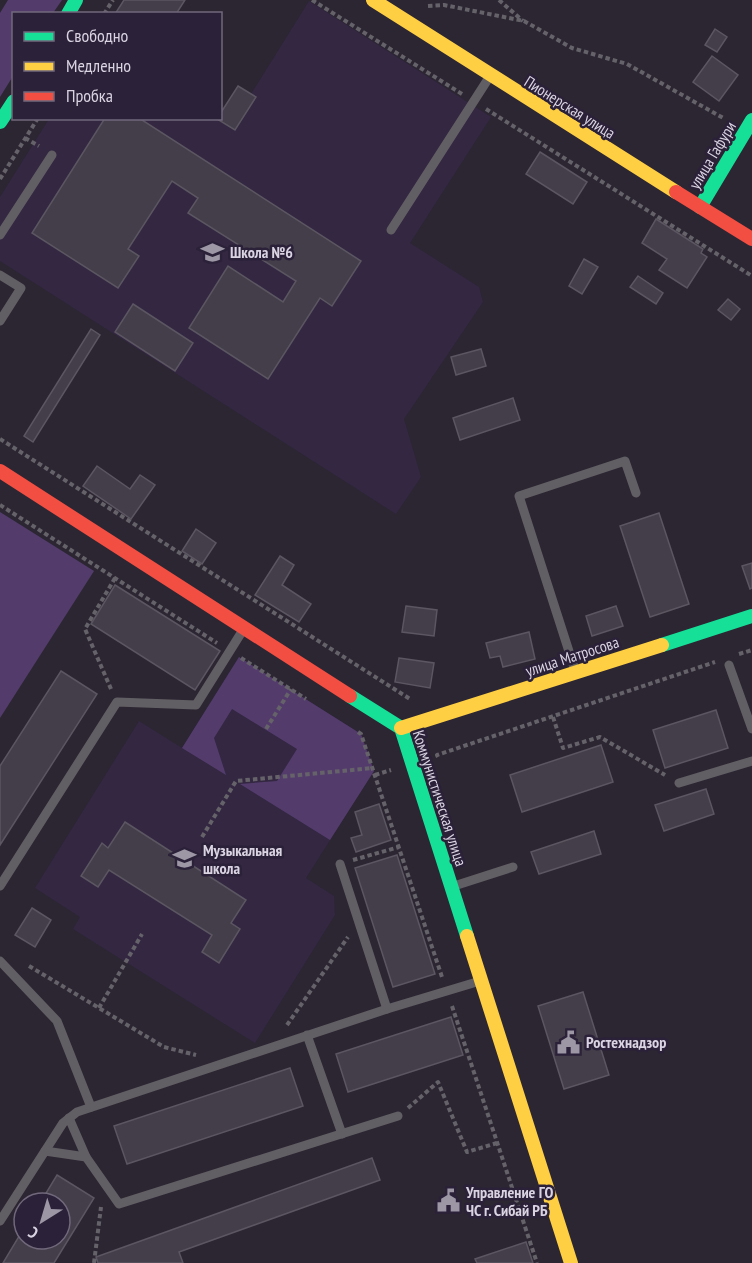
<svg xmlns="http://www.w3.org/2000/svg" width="752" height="1263" font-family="'PT Sans Narrow',sans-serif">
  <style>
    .built { fill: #332742 }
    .green { fill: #533c6c }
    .building { fill: #433e49; stroke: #5b5661; stroke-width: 1.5 }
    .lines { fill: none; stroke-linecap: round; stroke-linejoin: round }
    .path { stroke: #656269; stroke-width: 4; stroke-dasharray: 4.5 3; stroke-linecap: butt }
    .lane { stroke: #625f64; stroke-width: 9 }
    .fast { stroke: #16e098; stroke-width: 14 }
    .slow { stroke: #ffcf43; stroke-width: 14 }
    .jam { stroke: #f24e42; stroke-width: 14 }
    .labels { text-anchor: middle; stroke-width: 5; stroke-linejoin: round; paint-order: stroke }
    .street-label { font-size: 16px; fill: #d9d3e2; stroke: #2b2138 }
    .poi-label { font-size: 16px; font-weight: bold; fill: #d9d3e2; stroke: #2b2138; text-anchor: start }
  </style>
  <rect width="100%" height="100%" fill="#2c2633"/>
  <g class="built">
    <path d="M309,1l182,116 -81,126 69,44 4,15 -79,117 17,58 -25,37 -396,-253v-64l49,-78h167l20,11 20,-32 -5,-4z"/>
    <path d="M239,657l122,77 13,37 -68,107 28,18 1,19 -80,128 -182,-114 7,-12 -45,-29 104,-167 43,27z"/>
  </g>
  <g class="green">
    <path d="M8,0h54l-9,13 -39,1 -1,62 -13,21v-84z"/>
    <path d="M0,512l94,59 -94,147z"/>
    <path d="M239,657l122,77 13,37 -44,69 -90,-56 37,-3 20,-32 -65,-40 -18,29 12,37 -44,-27z"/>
  </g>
  <g class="building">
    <path d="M124,0h61l-9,14h-61z"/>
    <path d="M715,29l12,8 -10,15 -12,-7z"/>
    <path d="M712,56l26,19 -19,26 -26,-19z"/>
    <path d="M238,86l18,11 -21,33 -18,-11 3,-1v-4z"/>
    <path d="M105,118h34l222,143 -29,45 -12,-8 -52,81 -79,-51 39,-62 55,36 13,-21 -108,-68 10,-15 -26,-17 -44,68 11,7 -21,32 -86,-55z"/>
    <path d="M540,152l47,30 -14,22 -47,-30z"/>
    <path d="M656,219l47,30 -2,4 6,4 -20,31 -28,-18 8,-11 -25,-16z"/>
    <path d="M584,259l14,8 -16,27 -13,-8z"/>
    <path d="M638,276l25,17 -7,11 -26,-17z"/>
    <path d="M728,299l12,10 -9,11 -13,-10z"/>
    <path d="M133,304l60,39 -18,28 -60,-39z"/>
    <path d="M91,329l9,6 -67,107 -9,-6z"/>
    <path d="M481,349l5,17 -30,9 -5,-18z"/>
    <path d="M513,398l7,22 -60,20 -7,-22z"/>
    <path d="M97,466l33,23 10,-14 15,10 -24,34 -48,-33z"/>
    <path d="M659,513l30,91 -39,13 -30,-91z"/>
    <path d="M196,529l20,14 -14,21 -20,-13z"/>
    <path d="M280,556l14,9 -12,20 29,19 -12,18 -44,-27z"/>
    <path d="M752,563v25l-2,1 -8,-23z"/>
    <path d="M115,585l105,66 -25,39 -104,-66z"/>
    <path d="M406,606l31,4 -3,26 -32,-4z"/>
    <path d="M616,606l7,20 -31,10 -6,-20z"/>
    <path d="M529,632l6,27 -32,8 -3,-11 -10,2 -4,-15z"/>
    <path d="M399,658l35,5 -4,25 -35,-6z"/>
    <path d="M61,671l36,23 -97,151v-79z"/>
    <path d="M716,710l12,38 -63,20 -12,-38z"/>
    <path d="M601,745l12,37 -91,30 -12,-37z"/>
    <path d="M706,789l8,25 -50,17 -9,-26z"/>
    <path d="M379,804l12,36 -35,12 -5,-14 11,-3 -7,-23z"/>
    <path d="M125,822l121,78 -15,23 9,6 -21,34 -17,-11 10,-17 -103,-65 -11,17 -17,-11 21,-33 6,5z"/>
    <path d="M594,831l7,23 -62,20 -8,-22z"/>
    <path d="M397,855l38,119 -42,13 -38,-119z"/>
    <path d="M32,908l19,12 -16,27 -20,-12z"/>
    <path d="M583,992l26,83 -45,14 -26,-83z"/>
    <path d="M451,1017l12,38 -115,37 -12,-38z"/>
    <path d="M290,1068l13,38 -176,58 -13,-38z"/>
    <path d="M372,1158l8,22 -201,72 4,11h-85l-2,-6z"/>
    <path d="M57,1175l37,23 -40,65h-51l21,-35v11h36v-36h-20z"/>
    <path d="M526,1242l7,21h-56l-2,-4z"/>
  </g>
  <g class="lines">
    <g class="path">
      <path d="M312,0l150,94"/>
      <path d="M499,0l24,21"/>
      <path d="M428,6l16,-1 80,16 48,27 55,16 98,55"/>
      <path d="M104,14l9,-14"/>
      <path d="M486,109l266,167"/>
      <path d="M25,138l14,8"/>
      <path d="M0,179l38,-61"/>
      <path d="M0,439l410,260"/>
      <path d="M0,505l217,138"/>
      <path d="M739,654l13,-4"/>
      <path d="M241,658l65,41"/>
      <path d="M111,689l-26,-60 30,-51"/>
      <path d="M553,717l10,31 37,-11 65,38"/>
      <path d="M266,729l25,-40"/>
      <path d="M358,732l3,2 81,243"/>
      <path d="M438,757l-1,-2 278,-93"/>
      <path d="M375,775l16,-5"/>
      <path d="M202,837l34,-56 137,-13"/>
      <path d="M353,860l46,-13"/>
      <path d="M29,966l135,81 32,8"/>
      <path d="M452,1006l85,257"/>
      <path d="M99,1008l43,-74"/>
      <path d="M287,1025l61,-88"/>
      <path d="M408,1108l30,-26 29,70 30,-9"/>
      <path d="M94,1263l7,-56"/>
    </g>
    <g class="lane">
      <path d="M391,230l99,-154"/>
      <path d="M0,235l52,-80"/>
      <path d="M0,275l21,13 -21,33"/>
      <path d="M729,665l23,64"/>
      <path d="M575,670l-56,-174 106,-35 11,32"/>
      <path d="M679,783l73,-22"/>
      <path d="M340,864l47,145"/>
      <path d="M0,886l117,-184 79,3 47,-75"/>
      <path d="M454,886l59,-19"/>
      <path d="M0,961l57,60 34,86"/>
      <path d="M307,1035l35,99"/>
      <path d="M69,1118l17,39"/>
      <path d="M45,1151l41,6 33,47 279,-88"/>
      <path d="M0,1221l63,-98 14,-11 310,-103 93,-28"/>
    </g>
    <g class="fast">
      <path d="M68,14l8,-14"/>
      <path d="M0,122l14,-21"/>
      <path d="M700,207l52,-87"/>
      <path d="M662,645l90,-29"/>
      <path d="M350,696l51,32 66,208"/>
    </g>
    <g class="slow">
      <path d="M373,0l303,192"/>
      <path d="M401,728l261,-83"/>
      <path d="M467,936l104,327"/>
    </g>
    <g class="jam">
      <path d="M676,192l76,47"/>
      <path d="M0,471l350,225"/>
    </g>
  </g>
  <defs>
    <symbol id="school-bare" viewBox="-9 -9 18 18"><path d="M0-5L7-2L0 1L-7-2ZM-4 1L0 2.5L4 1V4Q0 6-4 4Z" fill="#9c96a5" stroke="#2b2138" stroke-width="2.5" paint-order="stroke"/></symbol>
    <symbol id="civic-bare" viewBox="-9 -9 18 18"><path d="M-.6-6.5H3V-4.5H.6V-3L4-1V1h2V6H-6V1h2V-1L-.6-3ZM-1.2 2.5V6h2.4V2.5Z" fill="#9c96a5" stroke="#2b2138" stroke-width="2.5" paint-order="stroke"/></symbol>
  </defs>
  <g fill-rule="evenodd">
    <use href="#school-bare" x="196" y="236" width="33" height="33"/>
    <use href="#school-bare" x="168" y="842" width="33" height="33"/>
    <use href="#civic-bare" x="552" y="1026" width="33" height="33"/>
    <use href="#civic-bare" x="432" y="1184" width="33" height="33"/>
  </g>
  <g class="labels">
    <g class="street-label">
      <text transform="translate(570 107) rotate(32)" y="6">Пионерская улица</text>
      <text transform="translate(712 155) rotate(-59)" y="6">улица Гафури</text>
      <text transform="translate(572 656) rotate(-18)" y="6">улица Матросова</text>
      <text transform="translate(440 798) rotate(72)" y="6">Коммунистическая улица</text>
    </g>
    <g class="poi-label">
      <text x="230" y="258">Школа №6</text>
      <text x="203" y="856">Музыкальная<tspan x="203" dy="18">школа</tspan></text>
      <text x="586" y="1048">Ростехнадзор</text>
      <text x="466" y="1198">Управление ГО<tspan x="466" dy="18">ЧС г. Сибай РБ</tspan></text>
    </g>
  </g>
  <rect x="12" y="12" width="210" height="108" fill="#2b2138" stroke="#71687c" stroke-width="1.5"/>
  <rect x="24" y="32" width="30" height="9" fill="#16e098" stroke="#71687c" stroke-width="1.5"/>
  <text x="66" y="42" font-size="18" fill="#d9d3e2">Свободно</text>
  <rect x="24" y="62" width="30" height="9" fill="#ffcf43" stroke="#71687c" stroke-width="1.5"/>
  <text x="66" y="72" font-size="18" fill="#d9d3e2">Медленно</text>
  <rect x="24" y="92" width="30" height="9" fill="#f24e42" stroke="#71687c" stroke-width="1.5"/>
  <text x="66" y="102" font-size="18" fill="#d9d3e2">Пробка</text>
  <g transform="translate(42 1221) rotate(217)"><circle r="28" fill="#2b2138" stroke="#71687c" stroke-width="1.5"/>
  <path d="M0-4.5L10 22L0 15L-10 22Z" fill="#9c96a5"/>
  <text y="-9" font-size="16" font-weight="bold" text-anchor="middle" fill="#d9d3e2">С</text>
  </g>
</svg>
